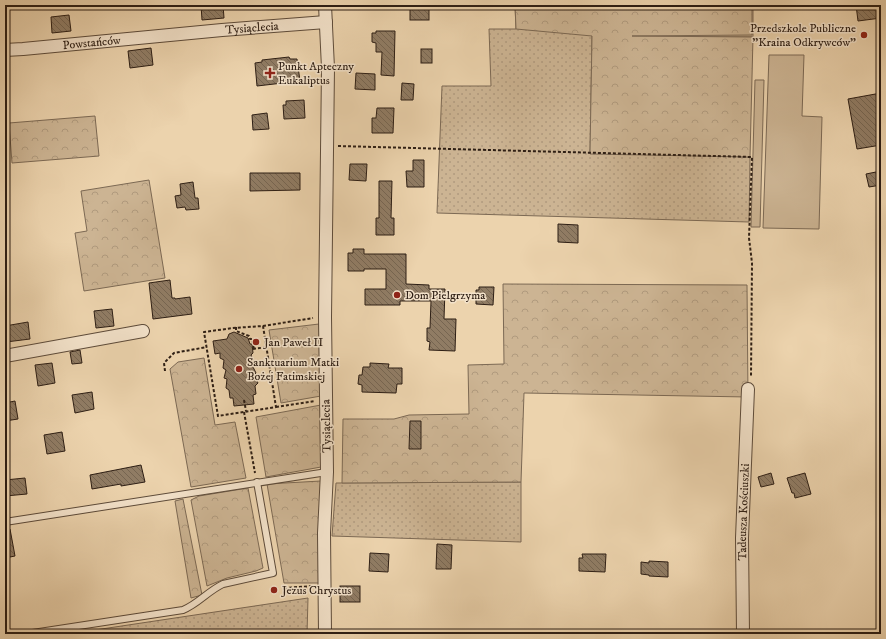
<svg xmlns="http://www.w3.org/2000/svg" width="886" height="639" font-family="'IM FELL DW Pica',serif">
  <style>
    .grass { fill: url(#grass-dots); stroke: #7c6954 }
    .forest { fill: url(#forest-crowns); stroke: #7c6954 }
    .garden { fill: #ccb493; stroke: #7c6954 }
    .building { fill: url(#building-back-hatch); stroke: #2d1e14 }
    .lines { fill: none; stroke-linecap: round; stroke-linejoin: round }
    .lane-casing { stroke: #5d4b3a; stroke-width: 8 }
    .street-casing { stroke: #5d4b3a; stroke-width: 14 }
    .path { stroke: #2d1e14; stroke-width: 2; stroke-dasharray: 3 2; stroke-linecap: butt }
    .lane { stroke: #f3e2ca; stroke-width: 6 }
    .street { stroke: #f3e2ca; stroke-width: 12 }
    .poi-dot { fill: #8f2418; stroke: #f3e2ca; stroke-width: 1.5 }
    .labels { text-anchor: middle; stroke-width: 3; stroke-linejoin: round; paint-order: stroke }
    .street-label { font-size: 12px; fill: #2d1e14; stroke: #f3e2ca }
    .poi-label { font-size: 12px; fill: #2d1e14; stroke: #f3e2ca; text-anchor: start }
  </style>
  <defs>
    <pattern id="grass-dots" width="8" height="8" patternUnits="userSpaceOnUse"><rect width="8" height="8" fill="#ccb493"/><path d="M2 2h.1M6 6h.1" fill="none" stroke="#b09a7e" stroke-width="1.8" stroke-linecap="round"/></pattern>
    <pattern id="forest-crowns" width="20" height="18" patternUnits="userSpaceOnUse"><rect width="20" height="18" fill="#ccb493"/><path d="M2 6a3 3 0 1 1 6 0M12 15a3 3 0 1 1 6 0" fill="none" stroke="#b09a7e"/></pattern>
    <pattern id="building-back-hatch" width="6" height="6" patternUnits="userSpaceOnUse"><rect width="6" height="6" fill="#907c64"/><path d="M-1 5l2 2M0 0l6 6M5-1l2 2" fill="none" stroke="#766551"/></pattern>
  </defs>
  <rect width="100%" height="100%" fill="#ecd3ad"/>
  <filter id="stains"><feTurbulence type="fractalNoise" baseFrequency=".005" numOctaves="4"/><feColorMatrix values="0 0 0 0 .2 0 0 0 0 .09 0 0 0 0 .02 0 0 0 .5 -.17"/></filter>
  <radialGradient id="worn" r=".72"><stop offset=".6" stop-color="#630" stop-opacity="0"/><stop offset="1" stop-color="#630" stop-opacity=".3"/></radialGradient>
  <g class="grass">
    <path d="M515,5h238v32l-161,-1 -2,117 160,4 -1,65 -312,-9 5,-127h49l-2,-57h27z"/>
    <path d="M521,482v60l-189,-6 4,-53z"/>
    <path d="M308,598l-1,36h-240l28,-4z"/>
  </g>
  <g class="forest">
    <path d="M515,5h237v30l-120,1 121,1 -3,120 -160,-3 2,-118 -76,-7z"/>
    <path d="M95,116l4,40 -87,7 -3,-40z"/>
    <path d="M149,180l16,98 -81,13 -9,-58 12,-2 -6,-40z"/>
    <path d="M503,284l244,1 1,112 -224,-4 -3,89 -179,1 1,-64h51l15,-4 60,-1 -1,-49 36,-1z"/>
    <path d="M319,324l2,72 -40,7 -12,-73z"/>
    <path d="M204,358l11,67 20,-3 11,56 -55,9 -21,-118 8,-7z"/>
    <path d="M321,405v62l-55,10 -10,-60z"/>
    <path d="M321,481v102h-37l-17,-99z"/>
    <path d="M248,488l15,80 -7,3 -29,7 -20,8 -16,-86 8,-4z"/>
    <path d="M183,499l19,96 -11,3 -16,-97z"/>
  </g>
  <g class="garden">
    <path d="M769,55h35l-2,61 20,1 -3,112 -56,-1z"/>
    <path d="M755,80h9l-4,147h-9z"/>
  </g>
  <g class="building">
    <path d="M201,5h22l1,13 -22,2z"/>
    <rect x="410" y="5" width="19" height="15"/>
    <path d="M856,5h25v13l-23,3z"/>
    <path d="M69,15l2,16 -19,2 -1,-16z"/>
    <path d="M376,31h19l-1,45 -13,-1 1,-23h-6v-9l-4,-1v-9h4z"/>
    <path d="M151,48l2,17 -23,3 -2,-17z"/>
    <rect x="421" y="49" width="11" height="14"/>
    <path d="M289,57l1,2h7l3,22 -43,5 -2,-23 7,-1v-2z"/>
    <path d="M356,73l19,1v16l-20,-1z"/>
    <path d="M402,83l12,1 -1,16h-12z"/>
    <path d="M881,93v52l-24,4 -9,-50z"/>
    <path d="M304,100l1,18 -21,1 -1,-14h3v-4z"/>
    <path d="M377,108h17l-1,25h-21v-15h4z"/>
    <path d="M267,113l2,16 -16,1 -1,-15z"/>
    <path d="M413,160h11v27h-17l-1,-16h7z"/>
    <path d="M350,164h17l-1,17 -17,-1z"/>
    <path d="M881,171v14l-12,2 -3,-13z"/>
    <path d="M250,173h50v17l-50,1z"/>
    <path d="M379,181h13l-1,37h3v17h-18v-17h3z"/>
    <path d="M193,182l2,16h3l1,11 -13,1 -1,-3 -8,1 -2,-12 6,-1 -1,-11z"/>
    <path d="M558,224l20,1v18l-20,-1z"/>
    <path d="M353,249h11v5h42v30l23,1v4h16l-1,30h12l-1,32 -26,-1 1,-8 -3,-1v-13h3l1,-27h-31v4h-35v-16h21v-20h-22v2h-16v-18h5z"/>
    <path d="M170,280l2,18h3v1l15,-2 2,17 -39,5 -4,-36z"/>
    <path d="M479,287h15l-1,18 -17,-1v-14h3z"/>
    <path d="M112,309l2,17 -18,2 -2,-17z"/>
    <path d="M28,322l2,17 -24,3 -1,-16z"/>
    <path d="M234,332l14,6 2,6h2l1,9 -2,2 4,9 -3,1 4,8 -2,2 4,8 -3,3 1,8 -3,1 1,9 -20,2 -1,-8h-3l-1,-8 -3,-2 1,-9 -3,-1 2,-8 -3,-2 1,-8 -4,-2v-5l-5,1 -2,-13 14,-2 2,-5z"/>
    <path d="M80,350l2,13 -10,1 -2,-12z"/>
    <path d="M52,363l3,20 -17,3 -3,-21z"/>
    <path d="M370,363l19,1 -1,4h14v16h-5l-1,9 -34,-1v-7l-4,-1 1,-9h3l1,-8h7z"/>
    <path d="M92,392l2,17 -19,4 -3,-18z"/>
    <path d="M15,401l3,18 -13,2v-18z"/>
    <path d="M410,421h11v28h-12z"/>
    <path d="M62,432l3,19 -18,3 -3,-19z"/>
    <path d="M141,465l4,17 -24,4v-2l-29,5 -2,-14z"/>
    <path d="M771,473l3,11 -13,3 -3,-10z"/>
    <path d="M805,473l6,21 -16,4 -1,-5h-2l-5,-15z"/>
    <path d="M25,478l2,16 -22,2v-16z"/>
    <path d="M5,529h5l5,27 -10,2z"/>
    <path d="M437,544l15,1 -1,24h-15z"/>
    <path d="M370,553l19,1 -1,18 -19,-1z"/>
    <path d="M582,554h24l-1,18 -26,-1v-13h4z"/>
    <path d="M649,561l19,1v15l-19,-1v-1l-8,-1v-12l8,1z"/>
    <rect x="340" y="586" width="20" height="16"/>
  </g>
  <g class="lines">
    <defs>
      <g id="lane">
        <path d="M5,522l322,-50"/>
        <path d="M26,634l157,-24c15,-6 25,-19 40,-26l50,-11 -16,-91"/>
      </g>
      <g id="street">
        <path id="s1" d="M5,50l18,-1 199,-19 104,-8"/>
        <path d="M5,356l138,-25"/>
        <path d="M325,634l-1,-101 3,-61 -2,-155 3,-249 -3,-63"/>
        <path id="s2" d="M743,634l-1,-96 6,-149"/>
      </g>
    </defs>
    <use href="#lane" class="lane-casing"/>
    <use href="#street" class="street-casing"/>
    <g class="path">
      <path d="M338,146l414,11 -3,81 3,25 -1,114"/>
      <path d="M263,326l13,81 -58,9 -14,-84 29,-4z"/>
      <path d="M263,326l50,-8"/>
      <path d="M236,327v4l13,5 1,3h2l2,10"/>
      <path d="M253,349l14,-2"/>
      <path d="M165,371l-1,-8 10,-10 33,-6"/>
      <path d="M244,400l2,11"/>
      <path d="M276,407l39,-6"/>
      <path d="M244,412l11,61"/>
      <path d="M284,588l29,-2"/>
    </g>
    <use href="#lane" class="lane"/>
    <use href="#street" class="street"/>
  </g>
  <g class="poi-dot">
    <circle cx="864" cy="35" r="4"/>
    <path d="M268 67h4v4h4v4h-4v4h-4v-4h-4v-4h4z"/>
    <circle cx="397" cy="295" r="4"/>
    <circle cx="256" cy="342" r="4"/>
    <circle cx="239" cy="369" r="4"/>
    <circle cx="274" cy="590" r="4"/>
  </g>
  <g class="labels">
    <g class="street-label">
      <text dy="4" stroke="none"><textPath href="#s1" startOffset="248">Tysiąclecia</textPath></text>
      <text dy="4" stroke="none"><textPath href="#s1" startOffset="87">Powstańców</textPath></text>
      <text transform="translate(326 426) rotate(-91)" y="4">Tysiąclecia</text>
      <text dy="4" stroke="none"><textPath href="#s2" startOffset="122">Tadeusza Kościuszki</textPath></text>
    </g>
    <g class="poi-label">
      <text x="856" y="32" text-anchor="end">Przedszkole Publiczne<tspan x="856" dy="14">"Kraina Odkrywców"</tspan></text>
      <text x="278" y="70">Punkt Apteczny<tspan x="278" dy="14">Eukaliptus</tspan></text>
      <text x="405" y="299">Dom Pielgrzyma</text>
      <text x="264" y="346">Jan Paweł II</text>
      <text x="247" y="366">Sanktuarium Matki<tspan x="247" dy="14">Bożej Fatimskiej</tspan></text>
      <text x="282" y="594">Jezus Chrystus</text>
    </g>
  </g>
  <rect width="886" height="639" fill="none" stroke="#ecd3ad" stroke-width="20"/>
  <rect x="6" y="6" width="874" height="627" fill="none" stroke="#2d1e14" stroke-width="2"/>
  <rect x="10" y="10" width="866" height="619" fill="none" stroke="#2d1e14"/>
  <rect width="100%" height="100%" filter="url(#stains)"/>
  <rect width="100%" height="100%" fill="url(#worn)"/>
</svg>
